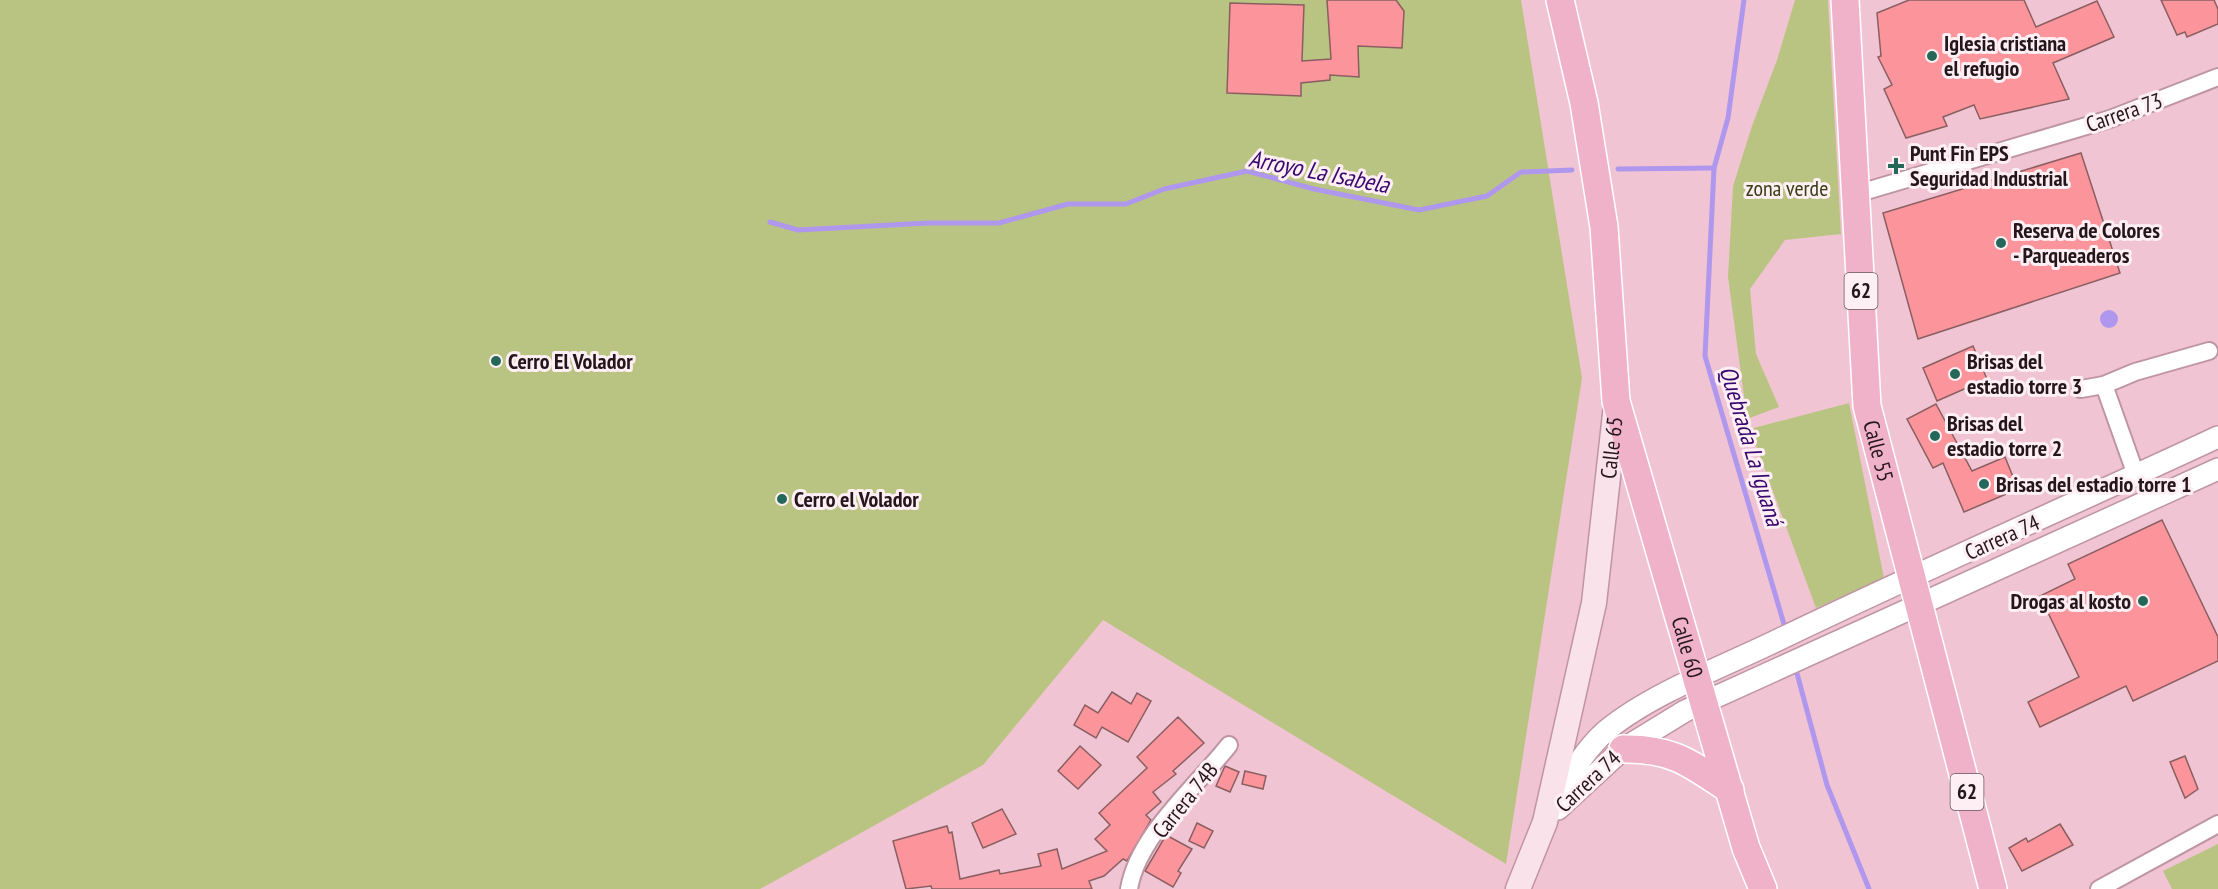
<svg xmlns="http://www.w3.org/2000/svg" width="2218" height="889" font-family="'PT Sans Narrow',sans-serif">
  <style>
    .green { fill: #bac482 }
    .water { fill: #af97ed }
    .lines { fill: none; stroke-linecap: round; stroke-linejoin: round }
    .stream { stroke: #af97ed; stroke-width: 5 }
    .building { fill: #fb949b; stroke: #895f61; stroke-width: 1.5 }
    .minor-casing { stroke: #bf95a4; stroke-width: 20 }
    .tertiary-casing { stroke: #bf95a4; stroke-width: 24 }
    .secondary-casing { stroke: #bf95a4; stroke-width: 27 }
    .trunk-casing { stroke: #fff; stroke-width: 30 }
    .minor { stroke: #fff; stroke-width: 16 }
    .tertiary { stroke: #fff; stroke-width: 21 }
    .secondary { stroke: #fae2eb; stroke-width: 24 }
    .trunk { stroke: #f0b2c8; stroke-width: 27 }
    .poi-dot { fill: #256859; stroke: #fdeff3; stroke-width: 2 }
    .labels { text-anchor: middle; stroke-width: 6; stroke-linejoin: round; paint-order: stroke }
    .shield { fill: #fdeff3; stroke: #66575c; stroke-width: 1.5 }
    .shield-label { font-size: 21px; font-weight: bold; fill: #25161c }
    .poi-label { font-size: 22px; font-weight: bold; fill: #25161c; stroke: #fdeff3; text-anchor: start }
    .street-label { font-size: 22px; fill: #25161c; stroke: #fdeff3 }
    .park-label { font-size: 22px; fill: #383d13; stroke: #fdeff3 }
    .water-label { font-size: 24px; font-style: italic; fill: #38066f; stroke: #fdeff3 }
  </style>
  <rect width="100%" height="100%" fill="#f1c4d3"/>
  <g class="green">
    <path d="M0,0h1521l61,378 -76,486 -403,-244 -120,145 -223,124h-760z"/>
    <path d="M1795,0h33l13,234 -56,6 -35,49 6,65 23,53 -32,12 -19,-142 5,-91 19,-60 25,-66z"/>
    <path d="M1849,403l35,175 -68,30 -66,-179z"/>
    <path d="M2218,844v45h-46l-9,-18z"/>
  </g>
  <circle class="water" cx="2109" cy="319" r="9"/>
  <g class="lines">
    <g class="stream">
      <path d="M1744,0l-16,118 -14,50 -9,188 81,275"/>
      <path d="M1618,169l96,-1"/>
      <path d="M770,222l28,8 130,-7h71l69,-19h58l38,-15 83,-18 67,18 105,21 68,-14 34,-24 51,-2"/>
      <path d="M1795,666l32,119 42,104"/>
    </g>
  </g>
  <g class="building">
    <path d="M1327,0h69l8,11 -2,37 -44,-2 1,31 -29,-2v5l-29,3v13l-74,-3 3,-90 74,2 -2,56 29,-2z"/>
    <path d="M1909,0h115l12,27 61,-26 17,36 -61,26 16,36 -89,20 -6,-14 -31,12 4,9 -41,12 -22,-49 8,-4 -14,-28 3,-1 -4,-43z"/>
    <path d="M2161,0h53l4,9v15l-31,13 -2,-5 -8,3z"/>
    <path d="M2081,153l39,120 -202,66 -35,-126z"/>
    <path d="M1973,346l14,33 -50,22 -14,-33z"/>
    <path d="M1936,404l36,67 33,-14 13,32 -54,23 -21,-49 -10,5 -26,-49z"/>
    <path d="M2162,520l56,117v24l-85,40 -7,-15 -86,41 -12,-25 51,-25 -39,-81 35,-17 -7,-15z"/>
    <path d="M1112,692l19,12 6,-11 14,8 -23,41 -26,-15 -6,11 -22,-13 11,-20 13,8z"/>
    <path d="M1178,717l26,26 -31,28 3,3 -23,18 8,10 -15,13 5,5 -24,41 -4,-2 -19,17 -15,5 3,8h-160l-1,-3 -25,3 -13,-48 54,-15 2,7 3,-1 8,47 39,-9 1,4 41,-8 -3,-12 19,-5 5,20 45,-18 -12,-12 15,-14 -11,-12 48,-45 -10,-11z"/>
    <path d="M1080,746l21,19 -23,24 -20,-18z"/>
    <path d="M2185,756l13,33 -13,9 -15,-36z"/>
    <path d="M1225,766l14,6 -9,20 -14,-6z"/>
    <path d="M1245,771l21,5 -3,13 -21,-5z"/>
    <path d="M1002,809l14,25 -33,14 -11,-25z"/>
    <path d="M1197,823l16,8 -9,17 -15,-7z"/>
    <path d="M2060,824l13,21 -51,26 -13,-23 17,-10 2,4z"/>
    <path d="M1166,835l26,14 -14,22 3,2 -8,14 -28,-16z"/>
  </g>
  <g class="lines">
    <defs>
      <g id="minor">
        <path d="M1856,194l254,-75 108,-42"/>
        <path d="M2104,385l32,90"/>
        <path d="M2081,389l23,-4 31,-13 74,-21"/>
        <path d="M1129,889c9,-54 68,-103 100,-144"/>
        <path d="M2099,889l119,-65"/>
      </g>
      <g id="tertiary">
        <path d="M1553,807c16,-29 29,-55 54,-77 45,-37 120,-65 173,-91 145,-70 292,-134 438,-202"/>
        <path d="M1558,809l65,-60 62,-38 533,-242"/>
      </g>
      <g id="secondary">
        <path id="s1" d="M1518,889l27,-67 49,-219 22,-198"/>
      </g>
      <g id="trunk">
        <path id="s2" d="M1560,0l24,103 20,124 12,174 130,447 17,41"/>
        <path id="s3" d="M1845,0l22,406 126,483"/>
        <path d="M1623,749c49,-1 67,14 107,41"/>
      </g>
    </defs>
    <use href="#minor" class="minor-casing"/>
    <use href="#tertiary" class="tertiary-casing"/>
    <use href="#secondary" class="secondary-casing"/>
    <use href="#trunk" class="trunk-casing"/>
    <use href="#minor" class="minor"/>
    <use href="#tertiary" class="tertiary"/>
    <use href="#secondary" class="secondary"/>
    <use href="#trunk" class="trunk"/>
  </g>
  <g class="poi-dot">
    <circle cx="1932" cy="56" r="6"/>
    <path d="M1893 157h6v6h6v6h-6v6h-6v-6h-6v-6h6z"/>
    <circle cx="2001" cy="243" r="6"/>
    <circle cx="496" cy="361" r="6"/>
    <circle cx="1955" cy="374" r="6"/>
    <circle cx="1935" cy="436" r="6"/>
    <circle cx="1984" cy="484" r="6"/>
    <circle cx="782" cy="499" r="6"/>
    <circle cx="2143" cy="601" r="6"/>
  </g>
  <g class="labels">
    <g class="shield">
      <rect x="1844.5" y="273" width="33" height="36" rx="4.5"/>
      <rect x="1950.5" y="774" width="33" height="36" rx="4.5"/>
    </g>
    <g class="shield-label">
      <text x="1861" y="298">62</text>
      <text x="1967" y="799">62</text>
    </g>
    <g class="poi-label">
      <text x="1944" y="51">Iglesia cristiana<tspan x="1944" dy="25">el refugio</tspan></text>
      <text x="1910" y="161">Punt Fin EPS<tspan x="1910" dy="25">Seguridad Industrial</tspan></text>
      <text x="2013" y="238">Reserva de Colores<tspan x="2013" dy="25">- Parqueaderos</tspan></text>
      <text x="508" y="369">Cerro El Volador</text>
      <text x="1967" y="369">Brisas del<tspan x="1967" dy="25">estadio torre 3</tspan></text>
      <text x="1947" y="431">Brisas del<tspan x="1947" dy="25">estadio torre 2</tspan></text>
      <text x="1996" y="492">Brisas del estadio torre 1</text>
      <text x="794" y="507">Cerro el Volador</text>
      <text x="2131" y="609" text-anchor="end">Drogas al kosto</text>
    </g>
    <g class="street-label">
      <text transform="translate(2124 112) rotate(-19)" y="8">Carrera 73</text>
      <text dy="8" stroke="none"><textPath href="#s1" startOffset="453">Calle 65</textPath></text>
      <text dy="8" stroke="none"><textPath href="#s3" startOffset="453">Calle 55</textPath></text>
      <text transform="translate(2002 537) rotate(-24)" y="8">Carrera 74</text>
      <text dy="8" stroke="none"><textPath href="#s2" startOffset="662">Calle 60</textPath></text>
      <text transform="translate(1588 781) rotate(-43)" y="8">Carrera 74</text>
      <text transform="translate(1185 800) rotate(-51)" y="8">Carrera 74B</text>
    </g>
    <g class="park-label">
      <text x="1787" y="196">zona verde</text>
    </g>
    <g class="water-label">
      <text transform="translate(1319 172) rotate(11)" y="8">Arroyo La Isabela</text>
      <text transform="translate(1751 446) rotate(73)" y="8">Quebrada La Iguaná</text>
    </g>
  </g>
</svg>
